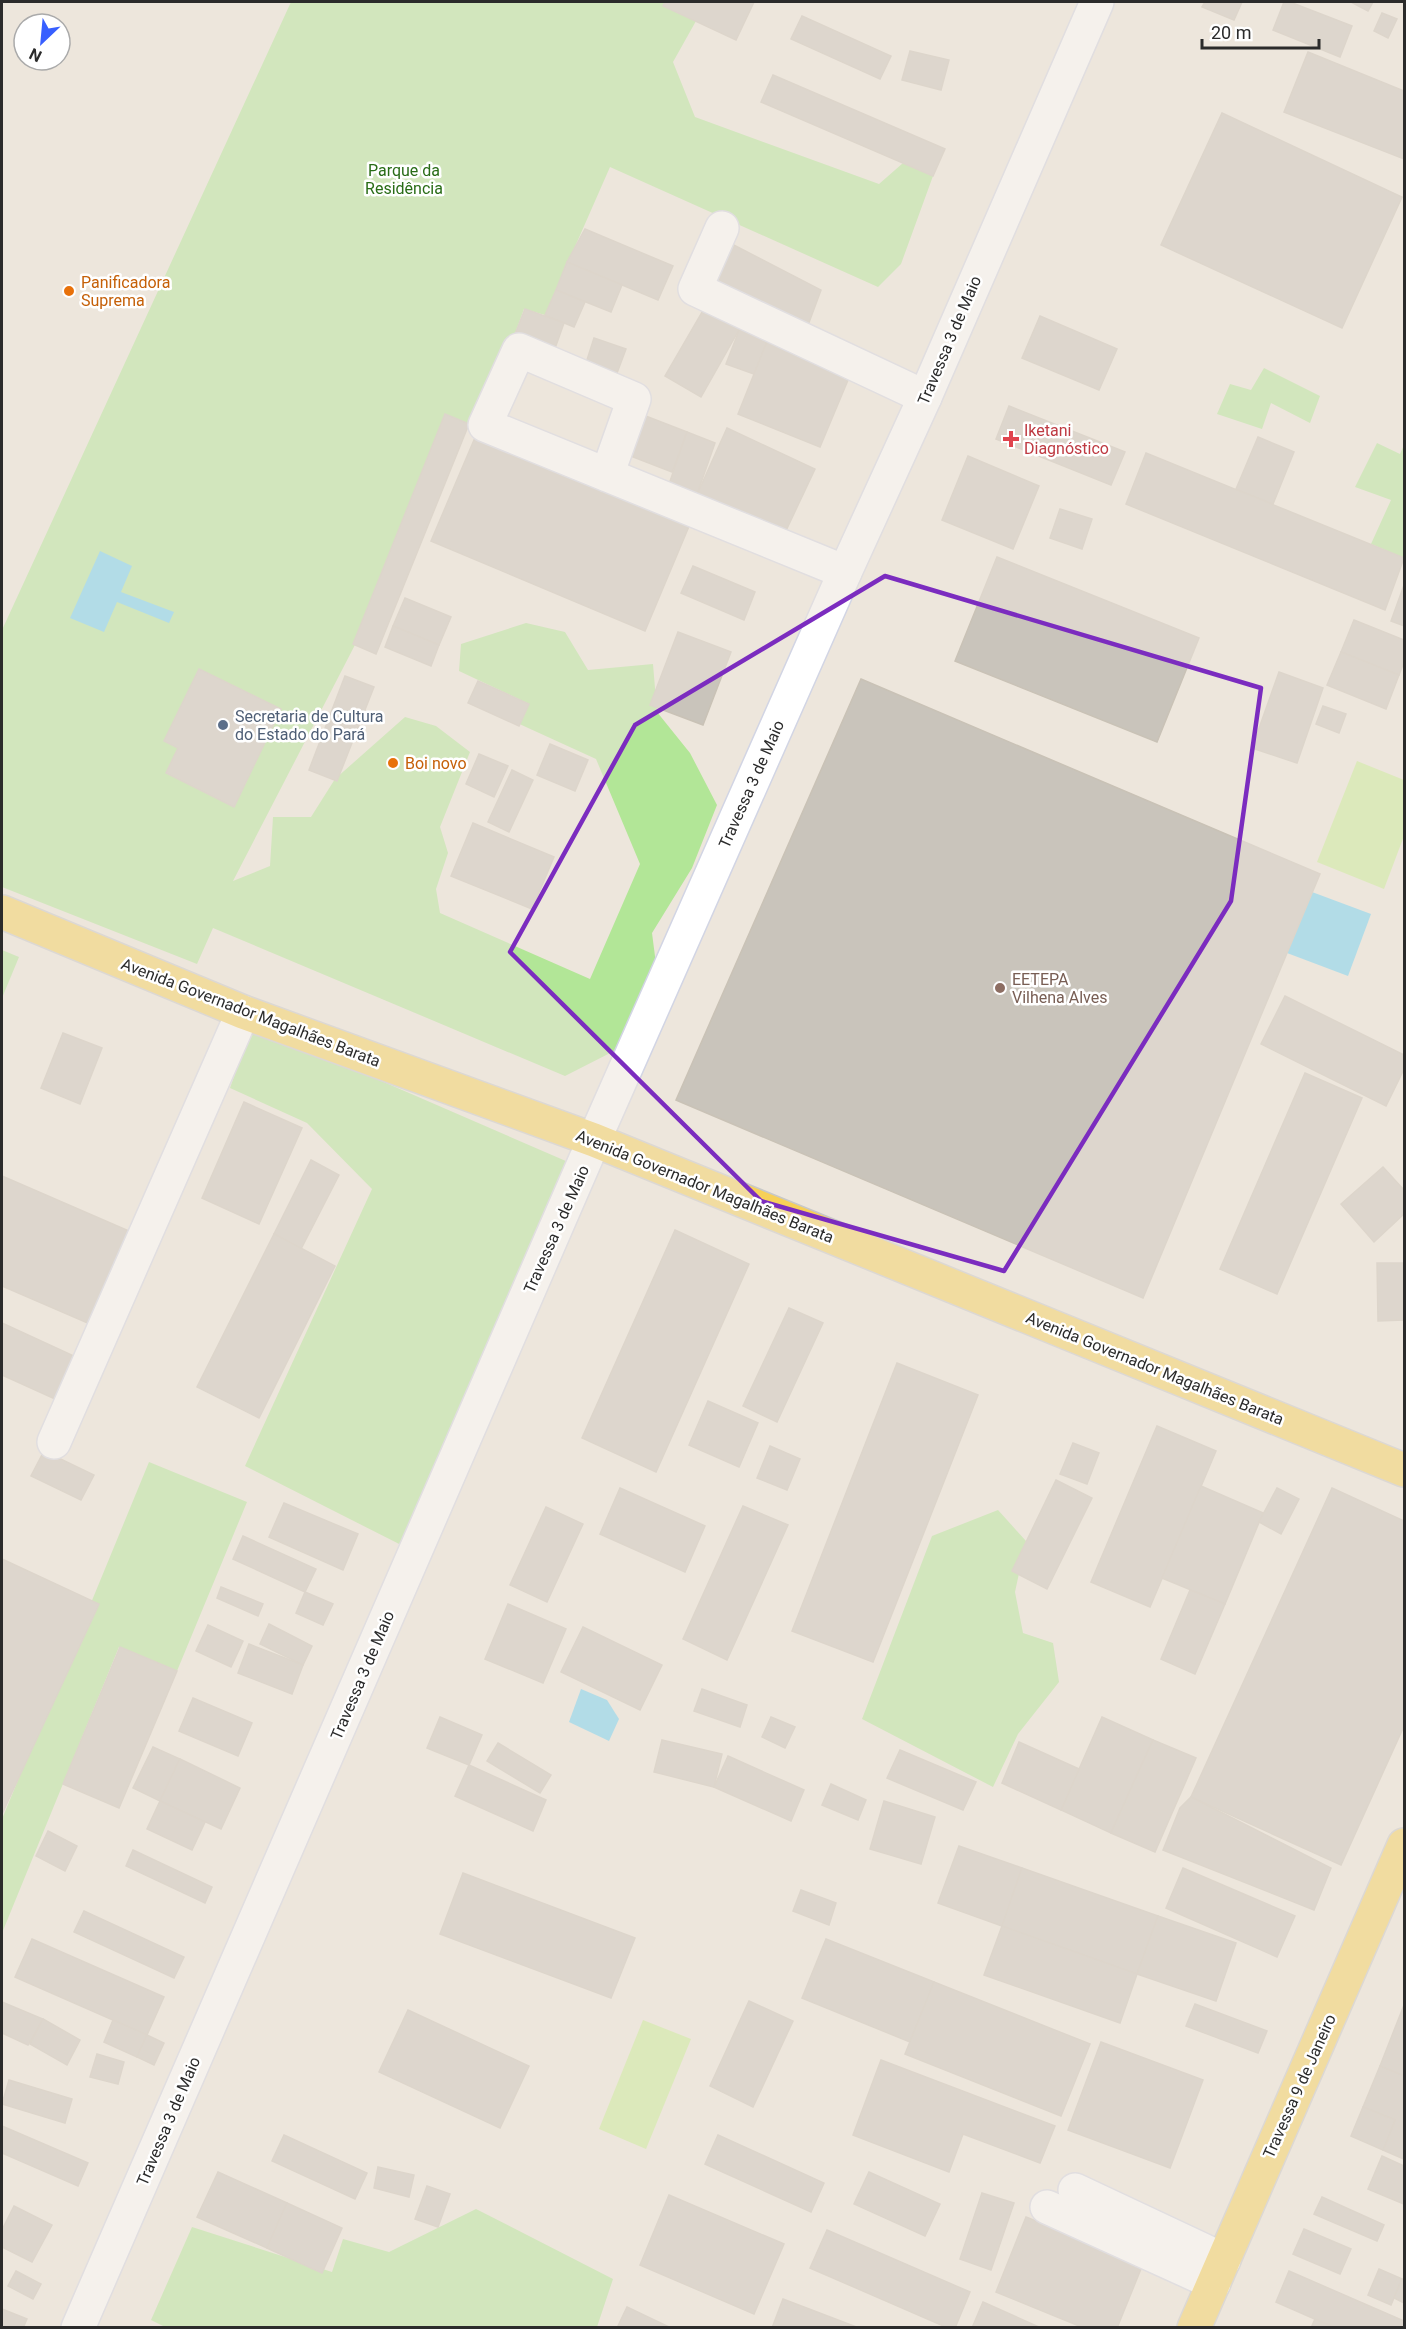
<svg xmlns="http://www.w3.org/2000/svg" width="1406" height="2329" font-family="Roboto,sans-serif">
  <style>
    .green { fill: #b2e697 }
    .pitch { fill: #c8ee92 }
    .water { fill: #6bd1f4 }
    .building { fill: #c9c4bb; stroke: #c9c2b6; stroke-width: 1.5 }
    .lines { fill: none; stroke-linecap: round; stroke-linejoin: round }
    .minor-casing { stroke: #d2d5e4; stroke-width: 36 }
    .major-casing { stroke: #c8c8c8; stroke-width: 36 }
    .minor { stroke: #fff; stroke-width: 33 }
    .major { stroke: #f7d058; stroke-width: 33 }
    .marked { fill: none; stroke: #7b2cbf; stroke-width: 4.5; stroke-linejoin: round }
    .food-dot { fill: #e8710a; stroke: #fff; stroke-width: 2 }
    .health-dot { fill: #e0444e; stroke: #fff; stroke-width: 2 }
    .service-dot { fill: #5c6f8a; stroke: #fff; stroke-width: 2 }
    .education-dot { fill: #8d6e63; stroke: #fff; stroke-width: 2 }
    .labels { text-anchor: middle; stroke-width: 5; stroke-linejoin: round; paint-order: stroke }
    .park-label { font-size: 16px; fill: #296c17; stroke: #fff }
    .food-label { font-size: 16px; fill: #c56008; stroke: #fff; text-anchor: start }
    .street-label { font-size: 16px; fill: #2b2b2b; stroke: #fff }
    .health-label { font-size: 16px; fill: #be3a42; stroke: #fff; text-anchor: start }
    .service-label { font-size: 16px; fill: #4e5e75; stroke: #fff; text-anchor: start }
    .education-label { font-size: 16px; fill: #785e54; stroke: #fff; text-anchor: start }
  </style>
  <rect width="100%" height="100%" fill="#ede6dc"/>
  <g class="green">
    <path d="M291,2h374l-2,4 33,15 -23,41 22,55 184,67 24,-21 30,13 -32,88 -23,23 -268,-120 -65,148 -21,-6 -11,30 -280,542 37,-15 3,-49h38l24,-38 70,-62 31,9 34,26 -30,75 8,26 -12,36 4,24 150,66 50,-115 -44,-105 -81,-37 14,-18 -70,-33 2,-27 65,-21 39,9 23,38 65,-6 4,48 33,41 27,52 -25,63 -40,65 4,31 -36,84 -55,28 -352,-148 -16,36 -195,-77v-257z"/>
    <path d="M1264,368l56,28 -10,27 -39,-20 -9,26 -45,-15 13,-30 21,6z"/>
    <path d="M1377,443l23,11 4,-9v113l-33,-14 20,-44 -36,-13z"/>
    <path d="M2,950l17,7 -17,41z"/>
    <path d="M252,1025l330,143 -167,384 -170,-86 127,-277 -65,-66 -77,-35z"/>
    <path d="M149,1462l98,40 -70,169 -58,-24 -117,286v-114z"/>
    <path d="M998,1510l28,31 -11,51 8,41 30,10 6,39 -41,52 -25,53 -131,-68 70,-183z"/>
    <path d="M476,2209l137,70 -16,48 -430,1 -16,-8 41,-93 140,45 11,-33 46,13z"/>
  </g>
  <g class="pitch">
    <path d="M1357,761l47,19v56l-20,53 -67,-27z"/>
    <path d="M643,2020l48,19 -45,110 -47,-20z"/>
  </g>
  <g class="water">
    <path d="M100,551l32,15 -11,26 53,20 -5,11 -52,-21 -13,30 -34,-14z"/>
    <path d="M1312,892l59,22 -23,62 -61,-23z"/>
    <path d="M581,1689l26,11 12,19 -10,22 -40,-19z"/>
  </g>
  <g class="building">
    <path d="M665,2h89l-18,38 -73,-34z"/>
    <path d="M1205,2h37l-8,18 -32,-13z"/>
    <path d="M1284,2h6l62,24 -12,31 -67,-27z"/>
    <path d="M1351,2h22l-5,9z"/>
    <path d="M1382,13l15,6 -9,19 -14,-7z"/>
    <path d="M802,16l89,40 -11,23 -89,-40z"/>
    <path d="M910,51l39,9 -8,30 -39,-10z"/>
    <path d="M1308,52l96,39v68l-120,-47z"/>
    <path d="M773,75l172,74 -12,27 -172,-74z"/>
    <path d="M1222,113l180,84 -60,131 -181,-83z"/>
    <path d="M585,229l88,37 -15,34 -91,-38z"/>
    <path d="M726,241l95,49 -14,38 -89,-45z"/>
    <path d="M567,262l55,23 -11,27 -55,-22z"/>
    <path d="M556,290l29,12 -11,25 -29,-12z"/>
    <path d="M705,307l35,21 -39,69 -36,-21z"/>
    <path d="M525,309l39,14 -11,31 -40,-15z"/>
    <path d="M1040,316l77,33 -18,41 -77,-32z"/>
    <path d="M740,328l28,11 -14,35 -28,-10z"/>
    <path d="M594,338l32,11 -9,24 -31,-10z"/>
    <path d="M768,339l83,34 -31,74 -82,-33z"/>
    <path d="M1009,406l116,46 -14,33 -115,-46z"/>
    <path d="M638,413l49,19 -15,40 -49,-19z"/>
    <path d="M445,414l24,10 -93,230 -23,-10z"/>
    <path d="M727,428l88,41 -32,68 -87,-40z"/>
    <path d="M687,432l28,11 -19,54 -28,-10z"/>
    <path d="M477,433l213,91 -45,107 -214,-90z"/>
    <path d="M1258,437l36,15 -21,52 -37,-15z"/>
    <path d="M1146,453l258,105 -19,52 -259,-106z"/>
    <path d="M968,456l71,30 -26,63 -71,-29z"/>
    <path d="M1060,509l32,10 -10,30 -32,-11z"/>
    <path d="M997,557l202,81 -42,104 -202,-81z"/>
    <path d="M693,566l62,26 -11,28 -63,-27z"/>
    <path d="M1404,585v41l-13,-5z"/>
    <path d="M405,598l46,19 -12,28 -46,-19z"/>
    <path d="M1354,620l50,20v22l-5,13 -58,-23z"/>
    <path d="M393,626l46,19 -8,21 -46,-19z"/>
    <path d="M678,632l53,20 -28,73 -53,-20z"/>
    <path d="M1341,652l58,23 -13,34 -59,-24z"/>
    <path d="M199,669l82,40 -47,98 -68,-34 12,-25 -14,-7z"/>
    <path d="M1279,672l44,16 -26,75 -45,-15z"/>
    <path d="M345,676l29,11 -37,94 -28,-11z"/>
    <path d="M861,679l459,195 -177,424 -467,-198z"/>
    <path d="M478,681l51,23 -10,22 -51,-23z"/>
    <path d="M1323,706l23,8 -7,19 -23,-9z"/>
    <path d="M550,744l38,16 -13,31 -38,-16z"/>
    <path d="M479,754l29,12 -14,31 -28,-13z"/>
    <path d="M512,770l21,10 -24,52 -21,-10z"/>
    <path d="M473,823l81,34 -22,52 -81,-33z"/>
    <path d="M1285,996l119,59v14l-18,37 -125,-62z"/>
    <path d="M63,1033l39,15 -22,56 -39,-16z"/>
    <path d="M1305,1073l57,25 -85,196 -57,-25z"/>
    <path d="M244,1102l58,26 -43,96 -57,-26z"/>
    <path d="M311,1160l28,15 -38,74 -27,-15z"/>
    <path d="M1383,1167l21,23v24l-30,28 -33,-38z"/>
    <path d="M2,1176l129,56 -41,92 -88,-38z"/>
    <path d="M675,1230l74,34 -93,208 -74,-34z"/>
    <path d="M274,1234l61,32 -76,152 -62,-31z"/>
    <path d="M1377,1263h27v57l-26,1z"/>
    <path d="M789,1308l34,15 -46,99 -34,-16z"/>
    <path d="M2,1323l72,33 -19,43 -53,-24z"/>
    <path d="M897,1363l81,32 -105,267 -81,-31z"/>
    <path d="M708,1401l50,22 -19,44 -50,-22z"/>
    <path d="M1157,1426l59,25 -66,156 -59,-25z"/>
    <path d="M1073,1443l26,10 -12,31 -27,-10z"/>
    <path d="M770,1446l30,13 -13,31 -30,-12z"/>
    <path d="M44,1451l50,24 -13,25 -50,-24z"/>
    <path d="M1056,1480l36,18 -45,91 -35,-18z"/>
    <path d="M1201,1486l62,27 -38,91 -63,-26z"/>
    <path d="M620,1488l85,38 -20,46 -85,-38z"/>
    <path d="M1277,1488l22,11 -18,35 -22,-12z"/>
    <path d="M1332,1488l72,33v205l-63,139 -150,-68z"/>
    <path d="M284,1503l74,31 -15,36 -74,-33z"/>
    <path d="M743,1506l45,19 -61,135 -44,-21z"/>
    <path d="M546,1507l37,17 -36,78 -37,-17z"/>
    <path d="M243,1536l73,33 -11,23 -72,-33z"/>
    <path d="M2,1559l97,45 -97,210z"/>
    <path d="M221,1587l42,17 -5,12 -41,-18z"/>
    <path d="M1190,1590l35,14 -30,70 -34,-15z"/>
    <path d="M305,1592l28,12 -10,21 -27,-12z"/>
    <path d="M508,1604l58,25 -23,54 -58,-24z"/>
    <path d="M269,1624l43,22 -9,19 -43,-21z"/>
    <path d="M208,1625l35,16 -12,26 -35,-16z"/>
    <path d="M583,1627l79,38 -22,45 -79,-38z"/>
    <path d="M249,1644l54,21 -11,29 -54,-21z"/>
    <path d="M120,1647l57,24 -58,137 -56,-24z"/>
    <path d="M702,1689l45,16 -7,22 -46,-16z"/>
    <path d="M193,1698l59,25 -14,33 -59,-25z"/>
    <path d="M440,1717l42,18 -13,30 -42,-17z"/>
    <path d="M771,1717l24,10 -10,21 -23,-11z"/>
    <path d="M1102,1717l51,23 -42,93 -50,-23z"/>
    <path d="M662,1740l60,14 -8,33 -60,-15z"/>
    <path d="M1153,1740l43,18 -41,94 -44,-19z"/>
    <path d="M1019,1742l60,27 -18,41 -59,-27z"/>
    <path d="M498,1743l53,32 -11,18 -53,-32z"/>
    <path d="M153,1747l27,12 -20,42 -27,-13z"/>
    <path d="M900,1750l76,32 -13,28 -76,-32z"/>
    <path d="M728,1756l76,34 -13,31 -77,-34z"/>
    <path d="M180,1759l60,29 -19,41 -61,-28z"/>
    <path d="M469,1765l77,35 -13,31 -78,-35z"/>
    <path d="M831,1784l35,16 -8,20 -36,-15z"/>
    <path d="M1191,1797l140,71 -17,42 -151,-60 17,-42z"/>
    <path d="M160,1801l45,21 -13,28 -45,-21z"/>
    <path d="M884,1801l51,16 -14,47 -51,-15z"/>
    <path d="M48,1831l29,15 -12,25 -29,-15z"/>
    <path d="M959,1846l63,22 -20,58 -64,-23z"/>
    <path d="M133,1850l79,37 -7,16 -79,-37z"/>
    <path d="M1022,1868l136,48 -21,58 -135,-48z"/>
    <path d="M1183,1868l112,48 -18,41 -111,-49z"/>
    <path d="M463,1873l172,65 -24,60 -171,-64z"/>
    <path d="M801,1890l35,13 -7,22 -36,-14z"/>
    <path d="M84,1911l100,46 -10,21 -100,-46z"/>
    <path d="M1158,1916l78,27 -20,58 -79,-27z"/>
    <path d="M1002,1926l135,48 -17,49 -136,-48z"/>
    <path d="M32,1939l132,58 -17,38 -132,-58z"/>
    <path d="M826,1939l108,43 -24,60 -108,-44z"/>
    <path d="M934,1982l156,62 -29,72 -156,-62z"/>
    <path d="M749,2001l44,20 -40,86 -43,-21z"/>
    <path d="M2,2002l41,17 -15,26 -26,-12z"/>
    <path d="M1195,2004l72,27 -9,22 -72,-27z"/>
    <path d="M1404,2005v71l-24,-10z"/>
    <path d="M408,2010l121,56 -29,62 -121,-56z"/>
    <path d="M43,2019l37,21 -13,25 -37,-21z"/>
    <path d="M113,2020l34,15 -10,22 -33,-15z"/>
    <path d="M147,2035l17,8 -10,22 -17,-8z"/>
    <path d="M1101,2042l102,38 -33,88 -102,-38z"/>
    <path d="M97,2054l27,8 -6,22 -28,-7z"/>
    <path d="M881,2060l174,66 -15,37 -77,-29 -14,38 -96,-37z"/>
    <path d="M1380,2066l24,10v83l-21,-9 12,-30 -32,-13z"/>
    <path d="M9,2080l63,19 -7,24 -63,-19z"/>
    <path d="M1363,2107l32,13 -12,30 -32,-14z"/>
    <path d="M2,2126l86,37 -10,23 -76,-33z"/>
    <path d="M284,2135l83,38 -12,26 -83,-38z"/>
    <path d="M718,2135l106,48 -13,29 -106,-48z"/>
    <path d="M1382,2156l22,10v38l-36,-15z"/>
    <path d="M378,2167l36,8 -5,22 -35,-9z"/>
    <path d="M218,2172l69,31 -20,45 -70,-31z"/>
    <path d="M869,2172l71,32 -15,32 -71,-32z"/>
    <path d="M427,2186l23,8 -12,33 -23,-8z"/>
    <path d="M982,2193l32,10 -23,67 -31,-11z"/>
    <path d="M669,2195l115,49 -30,70 -114,-49z"/>
    <path d="M1322,2197l62,28 -7,16 -63,-27z"/>
    <path d="M287,2203l55,25 -20,45 -55,-25z"/>
    <path d="M14,2206l38,19 -20,37 -30,-15v-17z"/>
    <path d="M1026,2217l117,47 -26,64h-33l-88,-36z"/>
    <path d="M1304,2229l47,20 -11,25 -47,-20z"/>
    <path d="M827,2230l143,62 -15,36h-7l-138,-60z"/>
    <path d="M1379,2269l23,10 -11,26 -23,-10z"/>
    <path d="M16,2271l25,13 -8,15 -25,-13z"/>
    <path d="M1289,2271l115,50v7h-69l-59,-26z"/>
    <path d="M1402,2279l2,2v22l-10,-5z"/>
    <path d="M783,2299l76,29h-87z"/>
    <path d="M983,2302l58,26h-69z"/>
    <path d="M627,2307l44,21h-54z"/>
    <path d="M2,2309l25,10 -4,9h-21z"/>
    <path d="M1315,2319l20,9h-24z"/>
  </g>
  <g class="lines">
    <defs>
      <g id="minor">
        <path d="M722,228l-27,61 230,108"/>
        <path d="M607,475l27,-76 -115,-49 -34,75 360,147"/>
        <path d="M54,1442l189,-430"/>
        <path d="M1075,2190l149,70"/>
        <path d="M1047,2207l167,76"/>
        <path d="M78,2328l516,-1188 251,-568 80,-175 172,-395"/>
      </g>
      <g id="major">
        <path d="M2,912l241,100 351,128 810,330"/>
        <path d="M1194,2328l210,-483"/>
      </g>
    </defs>
    <use href="#minor" class="minor-casing"/>
    <use href="#major" class="major-casing"/>
    <use href="#minor" class="minor"/>
    <use href="#major" class="major"/>
  </g>
  <path d="M0 0H1406V2329H0ZM885,576l376,112 -30,213 -227,370 -243,-70 -251,-249 125,-227z" fill="#ede6dc" fill-opacity=".55" fill-rule="evenodd"/>
  <path class="marked" d="M885,576l376,112 -30,213 -227,370 -243,-70 -251,-249 125,-227z"/>
  <g class="food-dot">
    <circle cx="69" cy="291" r="6"/>
    <circle cx="393" cy="763" r="6"/>
  </g>
  <path class="health-dot" d="M1008 430h6v6h6v6h-6v6h-6v-6h-6v-6h6z"/>
  <circle class="service-dot" cx="223" cy="725" r="6"/>
  <circle class="education-dot" cx="1000" cy="988" r="6"/>
  <g class="labels">
    <g class="park-label">
      <text x="404" y="176">Parque da<tspan x="404" dy="18">Residência</tspan></text>
    </g>
    <g class="food-label">
      <text x="81" y="288">Panificadora<tspan x="81" dy="18">Suprema</tspan></text>
      <text x="405" y="769">Boi novo</text>
    </g>
    <g class="street-label">
      <text transform="translate(949 340) rotate(-67)" y="6">Travessa 3 de Maio</text>
      <text transform="translate(751 784) rotate(-66)" y="6">Travessa 3 de Maio</text>
      <text transform="translate(251 1012) rotate(21)" y="6">Avenida Governador Magalhães Barata</text>
      <text transform="translate(705 1186) rotate(22)" y="6">Avenida Governador Magalhães Barata</text>
      <text transform="translate(556 1229) rotate(-66)" y="6">Travessa 3 de Maio</text>
      <text transform="translate(1155 1368) rotate(22)" y="6">Avenida Governador Magalhães Barata</text>
      <text transform="translate(362 1675) rotate(-67)" y="6">Travessa 3 de Maio</text>
      <text transform="translate(1299 2086) rotate(-66)" y="6">Travessa 9 de Janeiro</text>
      <text transform="translate(168 2121) rotate(-67)" y="6">Travessa 3 de Maio</text>
    </g>
    <g class="health-label">
      <text x="1024" y="436">Iketani<tspan x="1024" dy="18">Diagnóstico</tspan></text>
    </g>
    <g class="service-label">
      <text x="235" y="722">Secretaria de Cultura<tspan x="235" dy="18">do Estado do Pará</tspan></text>
    </g>
    <g class="education-label">
      <text x="1012" y="985">EETEPA<tspan x="1012" dy="18">Vilhena Alves</tspan></text>
    </g>
  </g>
  <rect width="1406" height="2329" fill="none" stroke="#2b2b2b" stroke-width="6"/>
  <g transform="translate(42 42) rotate(206)"><circle r="28" fill="#ffffff" stroke="#aaaaaa" stroke-width="1.5"/>
  <path d="M0-4.5L10 22L0 15L-10 22Z" fill="#385fff"/>
  <text y="-9" font-size="16" font-weight="bold" text-anchor="middle" fill="#2b2b2b">N</text>
  </g>
  <path d="M1202 39v9h117v-9" fill="none" stroke="#2b2b2b" stroke-width="3"/>
  <text x="1211" y="39" font-size="18" fill="#2b2b2b" stroke="#ffffff" stroke-width="4.5" paint-order="stroke">20 m</text>
</svg>
